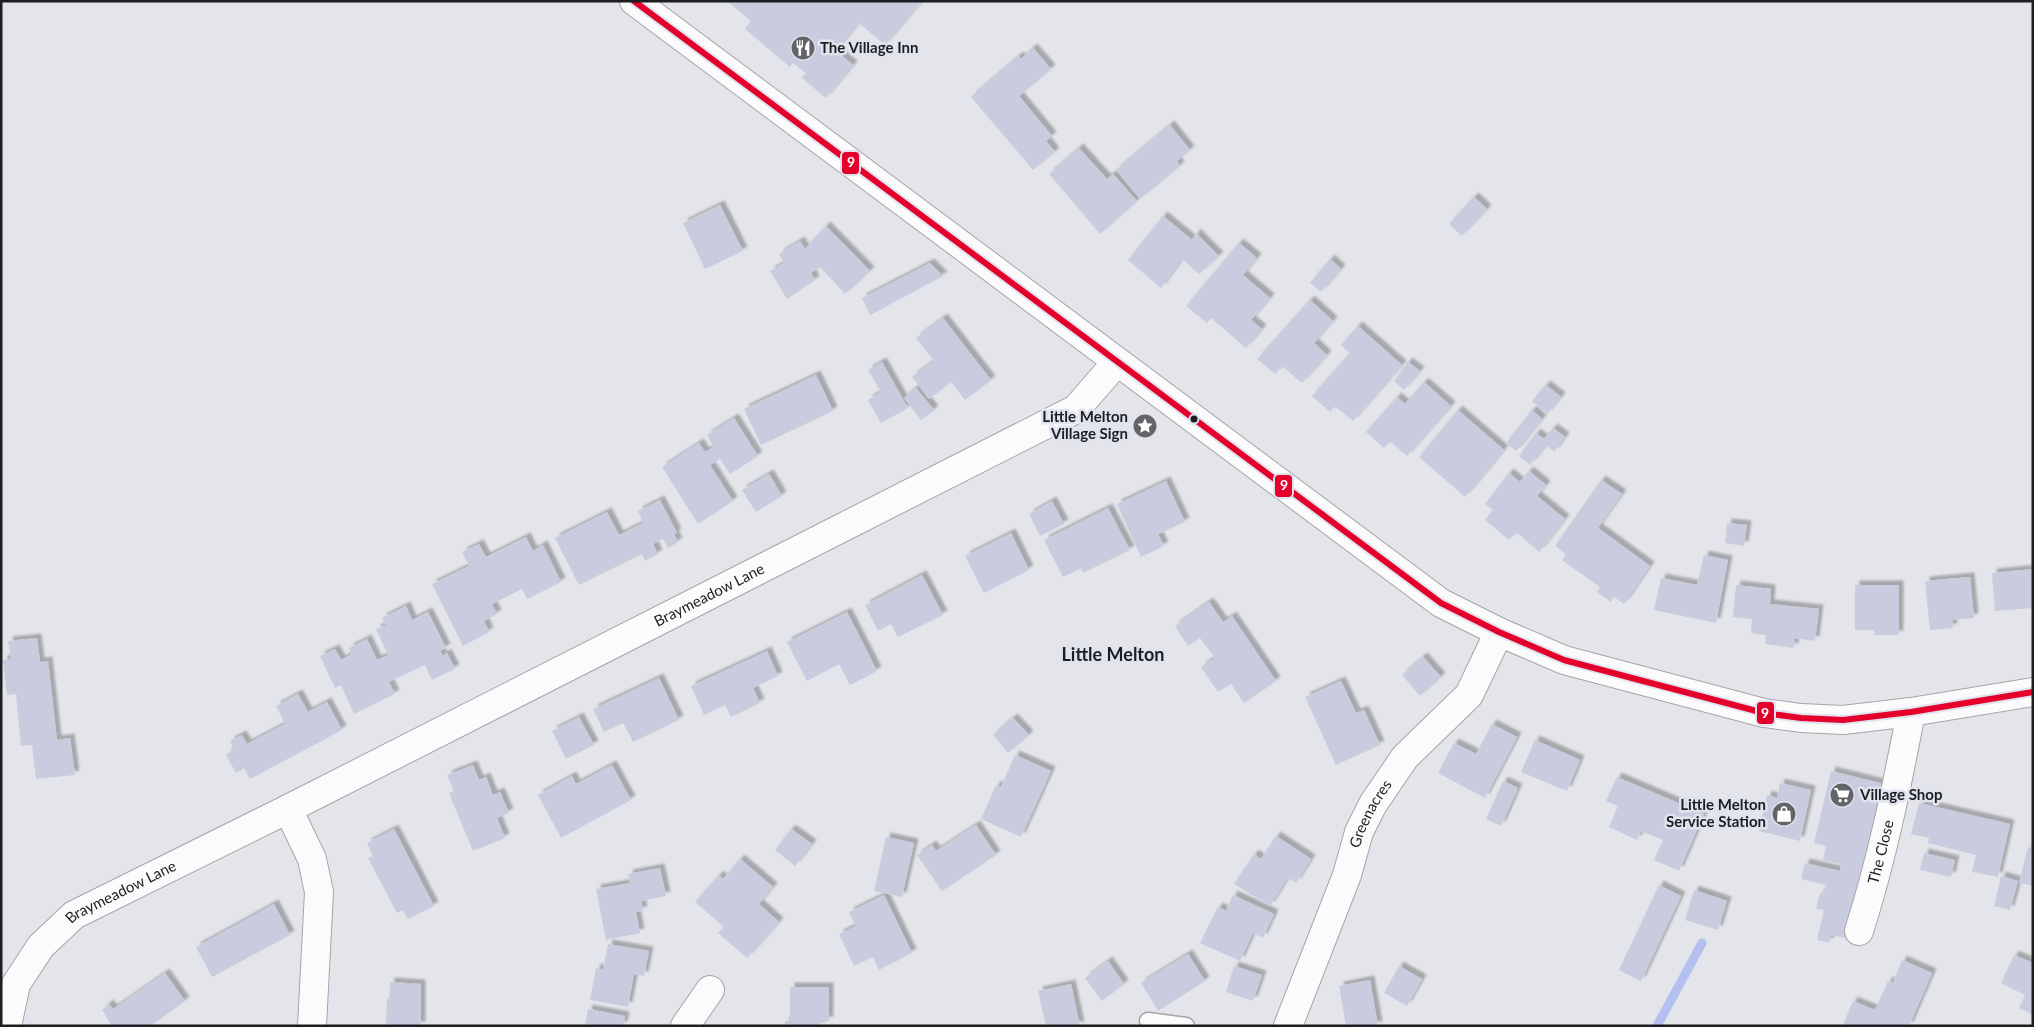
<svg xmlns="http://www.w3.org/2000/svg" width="2034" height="1027" font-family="Lato,sans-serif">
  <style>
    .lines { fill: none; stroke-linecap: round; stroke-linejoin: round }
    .stream { stroke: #b4c0f0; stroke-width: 9 }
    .building { fill: #c8ccde; filter: url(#shadow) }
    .service-casing { stroke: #a4a5a9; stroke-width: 19 }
    .minor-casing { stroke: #a4a5a9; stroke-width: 30 }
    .tertiary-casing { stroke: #a4a5a9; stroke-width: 30 }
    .service { stroke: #fbfbfc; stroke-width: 16 }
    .minor { stroke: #fbfbfc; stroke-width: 28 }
    .tertiary { stroke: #fbfbfc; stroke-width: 28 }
    .bus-1-casing { stroke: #e0e3ee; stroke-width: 10 }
    .bus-1 { stroke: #e4002b; stroke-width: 6 }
    .bus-dot { fill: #1d1e22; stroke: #e0e3ee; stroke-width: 2 }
    .labels { text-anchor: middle; stroke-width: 5; stroke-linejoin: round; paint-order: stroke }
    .poi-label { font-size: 15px; font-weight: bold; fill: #1d1e22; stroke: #e0e3ee; text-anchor: start }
    .street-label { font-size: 15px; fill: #1d1e22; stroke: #e0e3ee }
    .quarter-label { font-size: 18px; font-weight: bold; fill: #1d1e22; stroke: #e0e3ee }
    .line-badge { stroke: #e0e3ee; stroke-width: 2 }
    .badge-label { font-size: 14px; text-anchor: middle; font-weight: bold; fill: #fff }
  </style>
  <defs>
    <filter id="shadow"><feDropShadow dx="4.5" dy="-4.5" stdDeviation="1" flood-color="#0004"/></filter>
  </defs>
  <rect width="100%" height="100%" fill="#e4e5ea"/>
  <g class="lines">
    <path class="stream" d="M1657,1026l45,-83"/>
  </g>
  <g class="building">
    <path d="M727,1h195l-37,44 -26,-22 -23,28 17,14 -27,33 -24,-20 4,-5 -13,-10 -3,4 -45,-38 6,-8z"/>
    <path d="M1033,48l18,21 -32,27 33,40 -6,5 9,11 -22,18 -62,-73 48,-41 2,3z"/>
    <path d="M1170,125l20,25 -13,11 3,5 -40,33 -24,-29z"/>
    <path d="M1079,148l28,31 6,-5 24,27 -37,33 -51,-60z"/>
    <path d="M1474,197l13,12 -25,27 -13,-12z"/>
    <path d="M720,205l23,46 -38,18 -22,-46z"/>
    <path d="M1163,216l29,24 4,-7 23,23 -20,18 -17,-15 -21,29 -33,-28z"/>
    <path d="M826,226l44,45 -25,23 -25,-27 -9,6 4,7 -28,19 -17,-28 14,-8 -5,-9 21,-13 5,8z"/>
    <path d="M1239,243l18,15 -14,17 27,23 -19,22 11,9 -16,19 -35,-30 -4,5 -21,-17z"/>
    <path d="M1330,259l11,10 -20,23 -11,-9z"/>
    <path d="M930,263l13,13 -73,39 -8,-17z"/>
    <path d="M1310,300l23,21 -19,22 13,12 -25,28 -20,-17 -7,8 -18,-15z"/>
    <path d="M943,318l48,62 -26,20 -14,-18 -22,17 -17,-22 22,-16 -18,-23z"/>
    <path d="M1358,326l44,39 -49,56 -18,-15 -5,6 -18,-16 38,-43 -9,-8z"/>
    <path d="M882,362l26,46 -27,15 -13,-23 13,-8 -13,-22z"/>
    <path d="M1408,362l12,9 -16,19 -10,-9z"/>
    <path d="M816,375l17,36 -72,34 -17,-36z"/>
    <path d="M1424,382l27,24 -44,50 -17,-15 -6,7 -18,-16 31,-35 8,7z"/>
    <path d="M1546,385l15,12 -14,17 -15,-13z"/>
    <path d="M916,388l18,22 -13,10 -17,-22z"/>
    <path d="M1458,410l46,40 -39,47 -46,-40z"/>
    <path d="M1532,410l10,9 -26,32 -10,-8z"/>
    <path d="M734,418l24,38 -28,18 -10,-15 -10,6 23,36 -35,23 -36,-57 37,-24 6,9 9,-5 -7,-12z"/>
    <path d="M1553,428l12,9 -11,15 -8,-7 -16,20 -11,-9 17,-23 8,6z"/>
    <path d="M1529,471l17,14 -9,11 28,23 -26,33 -23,-20 -7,8 -24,-20 8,-10 -8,-6 24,-31 11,9z"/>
    <path d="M769,474l13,22 -26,16 -14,-22z"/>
    <path d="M1601,480l21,14 -24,34 52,38 -26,38 -10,-7 -3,5 -14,-10 3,-5 -38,-27 4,-6 -11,-8z"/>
    <path d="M1166,481l19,41 -27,12 6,12 -23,11 -24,-53z"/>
    <path d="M660,500l17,33 -3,1 4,8 -10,6 -5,-9 -10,5 5,10 -13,7 -3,-7 -63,31 -24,-47 52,-26 12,23 24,-12 -5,-12z"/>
    <path d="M1052,501l12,23 -24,12 -11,-22z"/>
    <path d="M1108,508l22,42 -47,23 -2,-5 -18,9 -19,-37z"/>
    <path d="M1727,523l20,2 -3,21 -19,-3z"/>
    <path d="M1011,533l18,37 -45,23 -19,-37z"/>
    <path d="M526,537l7,14 10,-6 18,37 -34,17 -5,-10 -30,15 5,10 -13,7 5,11 -26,14 -31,-62 37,-18 -7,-14 17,-8 7,13z"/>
    <path d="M1704,555l24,5 -12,63 -62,-13 7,-32 36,7z"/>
    <path d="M2033,569v39l-38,3 -3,-38z"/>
    <path d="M922,575l21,40 -45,22 -7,-13 -13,7 -13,-26z"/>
    <path d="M1970,577l4,41 -22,2 1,8 -23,2 -5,-49z"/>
    <path d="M1736,585l35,4 -1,15 49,5 -4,32 -20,-3 -1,10 -29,-4 1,-9 -15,-2 1,-14 -19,-2z"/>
    <path d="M1855,585h44v50h-25v-5h-19z"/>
    <path d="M1209,602l14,20 9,-6 44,65 -32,22 -13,-19 -13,8 -17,-25 14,-9 -15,-20 -12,8 -13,-20z"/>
    <path d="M406,606l6,14 16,-8 18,36 -6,3 3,5 4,-3 8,16 -23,11 -7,-15 -36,17 6,12 -41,20 -13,-29 -6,3 -15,-32 15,-7 6,11 11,-6 -3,-6 18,-9 10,21 11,-5 -12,-26 10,-4 -4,-7z"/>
    <path d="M847,612l30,59 -27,14 -11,-21 -32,17 -20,-39z"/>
    <path d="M37,638l3,24 8,-1 9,79 13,-2 5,37 -39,4 -4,-34 -11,1 -5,-52 -9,1 -4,-35 8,-1 -3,-18z"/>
    <path d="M767,651l11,25 -25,12 7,15 -29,14 -6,-12 -21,10 -13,-29z"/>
    <path d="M1423,657l18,20 -21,19 -18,-21z"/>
    <path d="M659,678l20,42 -46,22 -10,-19 -19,9 -11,-23z"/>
    <path d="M1341,681l15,32 8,-3 16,35 -44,20 -31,-68z"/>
    <path d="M298,694l10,18 19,-10 15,28 -92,49 -6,-11 -8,5 -10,-18 8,-5 -4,-9 12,-6 5,9 38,-20 -9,-18z"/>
    <path d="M579,717l15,28 -28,14 -14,-28z"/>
    <path d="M1013,718l16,17 -21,18 -15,-18z"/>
    <path d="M1492,724l25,13 -32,61 -47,-25 16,-30 22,11z"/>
    <path d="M1535,740l45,20 -13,31 -46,-19z"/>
    <path d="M1015,755l36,16 -30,66 -40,-18 15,-34 5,2z"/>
    <path d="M473,765l6,15 7,-3 7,18 7,-3 9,21 -12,5 8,20 -32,13 -24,-58 5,-2 -7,-16z"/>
    <path d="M612,765l19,35 -70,38 -23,-43 34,-19 4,8z"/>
    <path d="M1831,771l53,13 -35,155 -18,-4 -2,8 -12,-3 7,-30 -8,-1 4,-16 4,1 2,-9 -25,-6 4,-16 35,8 1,-7 -18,-4 3,-14 -12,-3z"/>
    <path d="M1617,777l87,37 -25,57 -25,-11 9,-20 -22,-9 -4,9 -28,-13 9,-21 -12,-5z"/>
    <path d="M1503,781l15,7 -17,38 -15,-7z"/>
    <path d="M1780,783l31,7 -11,51 -41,-10 8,-36 10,3z"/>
    <path d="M1919,803l91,21 -12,53 -26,-5 4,-17 -48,-12 1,-5 -18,-4z"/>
    <path d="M976,825l20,30 -54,36 -25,-36 15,-10 4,6z"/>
    <path d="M394,829l40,77 -26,13 -5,-9 -6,3 -29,-55 5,-2 -6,-13z"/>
    <path d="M791,829l21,15 -17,22 -20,-16z"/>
    <path d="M1276,836l35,23 -15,24 -8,-6 -18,29 -36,-22 20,-30 7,5z"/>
    <path d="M886,837l28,6 -12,54 -28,-6z"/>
    <path d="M2028,847l5,1v38l-14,-3z"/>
    <path d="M1924,853l31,7 -4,17 -31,-7z"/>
    <path d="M740,859l33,28 -14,17 20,18 -32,36 -29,-25 6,-6 -29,-25 24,-27 4,4z"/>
    <path d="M660,868l6,28 -25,5 2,10 -7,1 4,21 -34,7 -10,-51 34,-6 -2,-9z"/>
    <path d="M2001,876l17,5 -8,29 -16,-4z"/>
    <path d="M1659,885l22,11 -40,85 -22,-11z"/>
    <path d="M1694,890l33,11 -9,29 -33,-10z"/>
    <path d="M884,895l28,58 -33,17 -6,-13 -19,9 -15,-32 17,-8 -7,-14z"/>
    <path d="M1233,895l41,19 -11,24 -10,-5 -13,28 -40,-18 18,-36 8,4z"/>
    <path d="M274,904l16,31 -78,42 -16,-30z"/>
    <path d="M608,944l41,7 -5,25 -10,-2 -6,33 -38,-7 6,-32 7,2z"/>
    <path d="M1188,954l17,27 -47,30 -17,-28z"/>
    <path d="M2014,955l19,8v52l-14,-7 6,-13 -24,-12z"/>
    <path d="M1902,960l30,13 -23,53 -66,-1 10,-24 22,9 13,-29 5,2z"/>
    <path d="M1108,961l16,23 -22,17 -17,-23z"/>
    <path d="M1234,966l28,9 -9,26 -27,-9z"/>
    <path d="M1399,966l23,13 -15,27 -23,-13z"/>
    <path d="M165,973l20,28 -35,25h-38l-10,-16 7,-6 4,5z"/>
    <path d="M1370,980l8,46h-32l-7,-40z"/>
    <path d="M390,982l31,2v42h-35l1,-27h2z"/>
    <path d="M1071,984l9,42h-34l-8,-35z"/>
    <path d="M790,987h39v34h-8v5h-36v-5h5z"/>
    <path d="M588,1009l37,7 -2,10h-38z"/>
  </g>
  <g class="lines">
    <defs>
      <path id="service" d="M1148,1021l38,5"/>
      <g id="minor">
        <path d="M288,809l24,50 7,33 -7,134"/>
        <path id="s1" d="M1859,931c23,-72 38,-145 52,-219"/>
        <path id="s2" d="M7,1026l9,-42 25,-38 33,-31 214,-106 788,-400 40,-46"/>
        <path d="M685,1026l25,-36"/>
        <path id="s3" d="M1288,1026l59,-151 12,-43 14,-28 32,-47 64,-62 30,-63"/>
      </g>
      <path id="tertiary" d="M634,1l807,602 58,29 65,28 200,53 37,5 42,2 68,-8 122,-20"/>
    </defs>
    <use href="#service" class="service-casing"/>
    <use href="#minor" class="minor-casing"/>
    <use href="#tertiary" class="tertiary-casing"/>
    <use href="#service" class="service"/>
    <use href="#minor" class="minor"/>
    <use href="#tertiary" class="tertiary"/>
    <defs>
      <path id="bus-1" d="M634,1l807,602 58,29 65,28 200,53 37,5 42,2 68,-8 122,-20"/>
    </defs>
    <use href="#bus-1" class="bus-1-casing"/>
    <use href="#bus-1" class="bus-1"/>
  </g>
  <defs>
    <symbol id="restaurant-disc" viewBox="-11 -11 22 22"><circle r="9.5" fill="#636468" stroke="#e0e3ee"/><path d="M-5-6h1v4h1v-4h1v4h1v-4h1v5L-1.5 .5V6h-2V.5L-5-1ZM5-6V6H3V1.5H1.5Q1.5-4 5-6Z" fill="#fff"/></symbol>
    <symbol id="sight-disc" viewBox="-11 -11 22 22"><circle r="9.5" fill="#636468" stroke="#e0e3ee"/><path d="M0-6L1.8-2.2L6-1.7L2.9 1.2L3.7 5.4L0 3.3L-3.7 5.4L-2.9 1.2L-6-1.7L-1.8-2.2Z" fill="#fff"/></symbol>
    <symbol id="supermarket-disc" viewBox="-11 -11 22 22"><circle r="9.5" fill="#636468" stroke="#e0e3ee"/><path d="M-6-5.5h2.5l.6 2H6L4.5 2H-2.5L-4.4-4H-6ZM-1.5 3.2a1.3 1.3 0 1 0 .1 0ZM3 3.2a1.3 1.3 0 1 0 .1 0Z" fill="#fff"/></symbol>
    <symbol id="shop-disc" viewBox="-11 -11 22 22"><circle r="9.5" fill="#636468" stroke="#e0e3ee"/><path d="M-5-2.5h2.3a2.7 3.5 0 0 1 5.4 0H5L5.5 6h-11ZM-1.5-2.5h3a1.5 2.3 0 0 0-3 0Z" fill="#fff"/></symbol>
  </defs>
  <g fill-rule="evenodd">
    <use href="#restaurant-disc" x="789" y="34" width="28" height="28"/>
    <use href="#sight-disc" x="1131" y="412" width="28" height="28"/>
    <use href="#supermarket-disc" x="1828" y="781" width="28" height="28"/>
    <use href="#shop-disc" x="1770" y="800" width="28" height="28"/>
  </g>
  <circle class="bus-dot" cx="1194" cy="419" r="4.5"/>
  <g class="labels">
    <g class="poi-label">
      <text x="820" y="53">The Village Inn</text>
      <text x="1128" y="422" text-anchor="end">Little Melton<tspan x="1128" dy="17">Village Sign</tspan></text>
      <text x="1860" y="800">Village Shop</text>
      <text x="1766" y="810" text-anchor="end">Little Melton<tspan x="1766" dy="17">Service Station</tspan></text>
    </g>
    <g class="street-label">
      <text dy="5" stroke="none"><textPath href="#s2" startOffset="845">Braymeadow Lane</textPath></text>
      <text dy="5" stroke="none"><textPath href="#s3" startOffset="228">Greenacres</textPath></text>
      <text dy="5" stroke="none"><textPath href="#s1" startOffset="82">The Close</textPath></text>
      <text dy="5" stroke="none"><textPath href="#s2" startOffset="186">Braymeadow Lane</textPath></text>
    </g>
    <g class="quarter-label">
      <text x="1113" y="661">Little Melton</text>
    </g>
  </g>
  <g class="line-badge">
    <rect x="841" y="151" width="19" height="24" rx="5" fill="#e4002b"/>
    <rect x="1274" y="474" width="19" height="24" rx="5" fill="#e4002b"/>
    <rect x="1756" y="701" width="19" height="24" rx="5" fill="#e4002b"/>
  </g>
  <g class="badge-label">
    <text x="851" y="167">9</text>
    <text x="1284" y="490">9</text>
    <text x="1765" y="718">9</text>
  </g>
  <rect width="2034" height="1027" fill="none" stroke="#1d1e22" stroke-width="5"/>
</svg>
